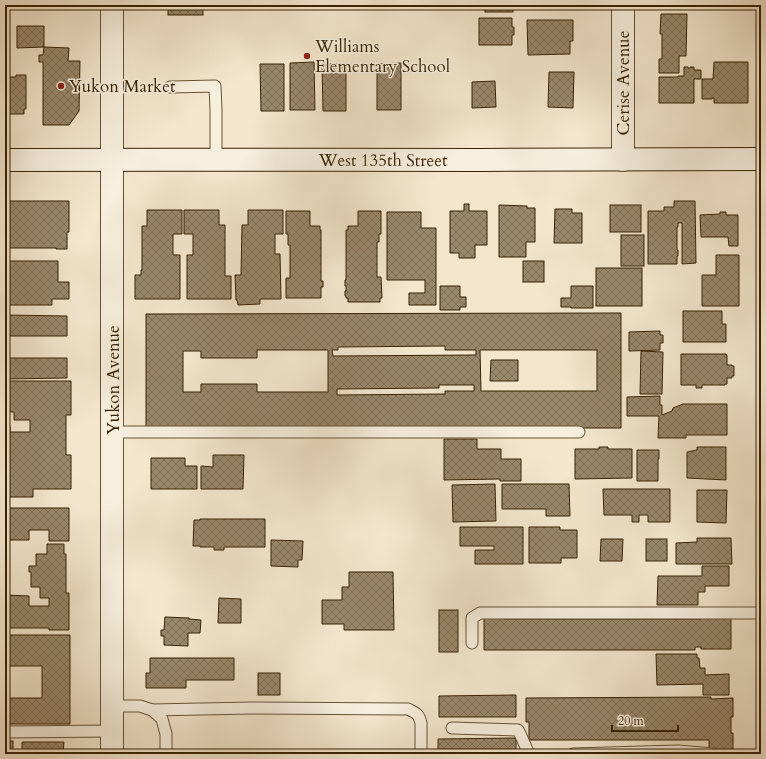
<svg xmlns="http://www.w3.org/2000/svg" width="766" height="759" font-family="Cardo,serif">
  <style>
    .building { fill: url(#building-cross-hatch); stroke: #372203; fill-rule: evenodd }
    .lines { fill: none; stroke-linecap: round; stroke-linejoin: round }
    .lane-casing { stroke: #665336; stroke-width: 13 }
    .street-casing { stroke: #665336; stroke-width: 24 }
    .secondary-casing { stroke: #372203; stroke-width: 24 }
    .lane { stroke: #f7efde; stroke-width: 11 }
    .street { stroke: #f7efde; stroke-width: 22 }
    .secondary { stroke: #f7efde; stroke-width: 22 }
    .poi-dot { fill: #8f2418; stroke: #f7efde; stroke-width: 1.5 }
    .labels { text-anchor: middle; stroke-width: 3; stroke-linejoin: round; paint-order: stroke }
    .poi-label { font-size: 17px; fill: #372203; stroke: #f7efde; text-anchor: start }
    .street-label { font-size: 17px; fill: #372203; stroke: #f7efde }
  </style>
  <defs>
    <pattern id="building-cross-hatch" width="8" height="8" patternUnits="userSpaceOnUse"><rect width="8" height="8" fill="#99886c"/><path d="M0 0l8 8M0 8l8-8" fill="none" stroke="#7e6f57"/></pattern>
  </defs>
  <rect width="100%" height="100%" fill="#f3e6cd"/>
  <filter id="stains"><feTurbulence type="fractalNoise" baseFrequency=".005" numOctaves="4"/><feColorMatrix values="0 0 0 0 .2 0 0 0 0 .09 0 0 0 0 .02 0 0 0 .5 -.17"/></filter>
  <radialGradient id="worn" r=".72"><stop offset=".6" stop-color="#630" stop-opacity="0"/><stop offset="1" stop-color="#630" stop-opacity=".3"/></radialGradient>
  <g class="building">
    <rect x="168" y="5" width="35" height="10"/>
    <rect x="485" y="5" width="28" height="7"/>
    <path d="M661,14h26l-1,42h-7v17h-20v-14h3v-25h-2z"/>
    <path d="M479,18h33v9h2v8h-2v10h-33z"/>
    <path d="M527,20h46v21h-3v13l-42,1z"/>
    <path d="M17,26h27v21l-27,1z"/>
    <path d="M44,47l25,1 -1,13h12l-1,50 -10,14h-26v-63h-4v-7h4z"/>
    <path d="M314,62l1,48h-25v-47z"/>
    <path d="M714,62h34v41h-34v-5h-2v1h-10v-20h11z"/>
    <path d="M401,63v47h-24v-46z"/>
    <path d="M260,64h24v47h-23z"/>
    <path d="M322,64h24v47h-23z"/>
    <path d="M684,67h4v1h2v-1h4v3h7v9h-7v24h-35v-26h19v-1h6z"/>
    <path d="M549,72h25l-1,36 -25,-1z"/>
    <path d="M16,75h10v34h-2v5h-19v-37h11z"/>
    <path d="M495,81l1,26 -24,1v-26z"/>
    <path d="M5,201h64v31h-2v17h-11v-1h-51z"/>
    <path d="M674,201h21l1,62 -14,1v-41h-4v4h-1v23h1v6h-1v8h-29v-53h16v-4h10z"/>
    <path d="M464,204h5v7h18v34h-12v13h-16v-5h-9v-42h14z"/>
    <path d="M499,205l28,1v2h8v34h-9v15h-27z"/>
    <rect x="610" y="205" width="31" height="27"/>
    <path d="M555,209h17v4h10v30h-28z"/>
    <path d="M147,210h35v24h-9v21h7v44h-45v-24h6v-5h1v-44h5z"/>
    <path d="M184,210h35v15h6v51h6v23h-44v-44h6v-21h-9z"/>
    <path d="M248,210h35v24h-8v20h5l1,45h-21v5l-22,1 -1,-5h-1l-1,-25h6l1,-50h6z"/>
    <path d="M286,211h24v15h10v4h1v51h2v6h-2v11h-35v-20h4v-33h-2v-11h-2z"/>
    <path d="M358,211h23v23h-2v8h-2v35h4l1,21h-2v4h-32v-4h-2v-2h-1v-5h1v-5h-1v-6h1v-50h2v-4h10z"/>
    <path d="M387,212h34v16h15v77h-27v-12h16v-13h-38z"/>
    <path d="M720,212h6v3h12v31h-9l-1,-9h-27l-1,-22 20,-1z"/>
    <rect x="621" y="235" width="23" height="31"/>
    <path d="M716,255h23v51h-37v-31h14z"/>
    <path d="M5,261h53v21h11v17h-17v6h-47z"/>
    <rect x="523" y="261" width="21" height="21"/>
    <rect x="596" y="268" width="46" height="38"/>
    <path d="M440,286h20v11h6v10h-6v3h-20z"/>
    <path d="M571,286h22v22h-22v-1h-10v-9h10z"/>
    <path d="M683,311h39v13h4v18h-43z"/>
    <path d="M621,313v115h-475v-114zM445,346v4h31v5l-143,1 -1,-6h6v-3zM257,350h71v42h-71v-8h-56v8h-18v-41h18v7h56zM480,350h117v41h-116zM439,385h35v6h-29v3l-108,1v-6l102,-1z"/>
    <path d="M5,315l62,1v20h-62z"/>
    <path d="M660,331v4h3v8h-3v7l-31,1v-19z"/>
    <path d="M641,351l22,1 -1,42h-22z"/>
    <path d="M681,354h45v1h1v10h5v1h2v10h-2v2h-5v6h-2v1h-23v3h-6v-3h-15z"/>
    <path d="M5,358h62v20l-62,1z"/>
    <path d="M491,360h27v21h-28z"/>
    <path d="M5,381h66v34h-5v40h5v34h-38v8h-28v-71h5v6h20v-12h-16v-8h-9z"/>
    <path d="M660,396v9h2v10l10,-4 1,-3 10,-4h44v31h-41v3h-28l1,-22h-32v-19z"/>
    <path d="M444,439h33v10h24v10h20v22h-21v-2l-56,1z"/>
    <path d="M599,447h9v2h24v29l-57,1v-30h24z"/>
    <path d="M697,447h29v33l-39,-2v-26l10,-2z"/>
    <path d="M637,450h22v9h-1v22h-21z"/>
    <path d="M213,455h31l-1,34h-42v-23l12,1z"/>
    <path d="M151,458h34v8h12v23h-46z"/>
    <path d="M495,484l1,37 -43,1 -1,-37z"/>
    <path d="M502,484h67l1,32h-24v-7h-44z"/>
    <path d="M603,489h67v33h-22v-7h-9v7h-7v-7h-28z"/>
    <path d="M697,490h30l-1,33 -29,-1z"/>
    <path d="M5,508h64v33h-20v-11h-20v10h-24z"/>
    <path d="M200,519h65v28h-41v3h-10v-3h-14v-1h-7l1,-26h6z"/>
    <path d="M460,527h63v37h-48v-14h19v-4h-34z"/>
    <path d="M529,527h31v3h17v28h-16v5h-32z"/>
    <path d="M697,538h34l1,26h-56v-21l21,-1z"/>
    <path d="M601,539h22l-1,22h-22z"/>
    <rect x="646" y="539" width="21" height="22"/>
    <path d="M271,540l32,1 -1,19h-4v7l-27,-1z"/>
    <path d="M47,544h17v10h2v39h3v37h-20v-2h-44v-33l24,1v10h20v-8h-9v-11h-9v-15h-2v-6h7v-12h11z"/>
    <path d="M702,566h27v20h-24v6h-7v13h-41l1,-29h44z"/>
    <path d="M349,572h44l1,58h-50v-6h-22v-24h20v-13h7z"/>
    <path d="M219,598l22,1v24h-23z"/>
    <rect x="439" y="610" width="19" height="42"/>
    <path d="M701,616h30v33h-30v-2h-6v3h-211v-33h20v2h197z"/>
    <path d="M165,617l24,1v1l12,1 -1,13h-12v13l-24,-1v-9h-3v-6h3z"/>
    <path d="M5,635h65v89h-65v-26h37v-32h-37z"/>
    <path d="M656,654h41v4h2l1,10h5v7l24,-1v21h-26v-11l-46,1z"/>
    <path d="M150,658h84v22h-48v8h-40v-15h4z"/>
    <rect x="258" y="673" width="22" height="22"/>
    <path d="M516,695v22h-77v-21z"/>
    <path d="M711,697v2l22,-1v19h-2v16h2v17h-4v4h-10v-4h-10v-10h-180v-18h-3v-24z"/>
    <path d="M516,738v16h-78v-15z"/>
    <rect x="5" y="741" width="8" height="13"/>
    <path d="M22,742h42l-1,12h-41z"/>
  </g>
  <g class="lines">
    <defs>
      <g id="lane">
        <path d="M170,87l45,-1 1,24v50"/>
        <path d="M113,432h466"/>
        <path d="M472,643v-25l8,-5h281"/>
        <path d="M112,706h28l12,4 10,9 4,15v20"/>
        <path d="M152,710l100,-2 156,1c8,4 11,5 13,14v31"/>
        <path d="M452,728l66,2c4,7 7,16 11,24"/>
        <path d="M5,732l107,-1"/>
        <path d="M573,754l105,-3 35,3"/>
      </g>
      <g id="street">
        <path d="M623,5v155"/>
        <path d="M112,754v-749"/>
      </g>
      <g id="secondary">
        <path id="s1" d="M5,160c252,-1 504,1 756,-1"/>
      </g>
    </defs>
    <use href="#lane" class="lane-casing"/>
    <use href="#street" class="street-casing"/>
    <use href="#secondary" class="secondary-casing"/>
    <use href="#lane" class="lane"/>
    <use href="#street" class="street"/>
    <use href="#secondary" class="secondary"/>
  </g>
  <g class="poi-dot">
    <circle cx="307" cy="56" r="4"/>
    <circle cx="61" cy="86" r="4"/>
  </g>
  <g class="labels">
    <g class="poi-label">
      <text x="315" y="52">Williams<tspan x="315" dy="20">Elementary School</tspan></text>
      <text x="69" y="92">Yukon Market</text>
    </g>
    <g class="street-label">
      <text transform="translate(623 83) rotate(-90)" y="6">Cerise Avenue</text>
      <text dy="6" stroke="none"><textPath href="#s1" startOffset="378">West 135th Street</textPath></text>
      <text transform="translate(113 380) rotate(-90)" y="6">Yukon Avenue</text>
    </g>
  </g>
  <rect width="766" height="759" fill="none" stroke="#f3e6cd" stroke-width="20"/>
  <rect x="6" y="6" width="754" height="747" fill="none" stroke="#372203" stroke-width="2"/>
  <rect x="10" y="10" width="746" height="739" fill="none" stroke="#372203"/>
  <path d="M612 725v6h66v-6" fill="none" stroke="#372203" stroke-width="2"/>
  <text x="618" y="725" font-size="12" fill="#372203" stroke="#f7efde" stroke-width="3" paint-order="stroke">20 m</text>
  <rect width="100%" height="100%" filter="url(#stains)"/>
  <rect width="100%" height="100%" fill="url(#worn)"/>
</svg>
